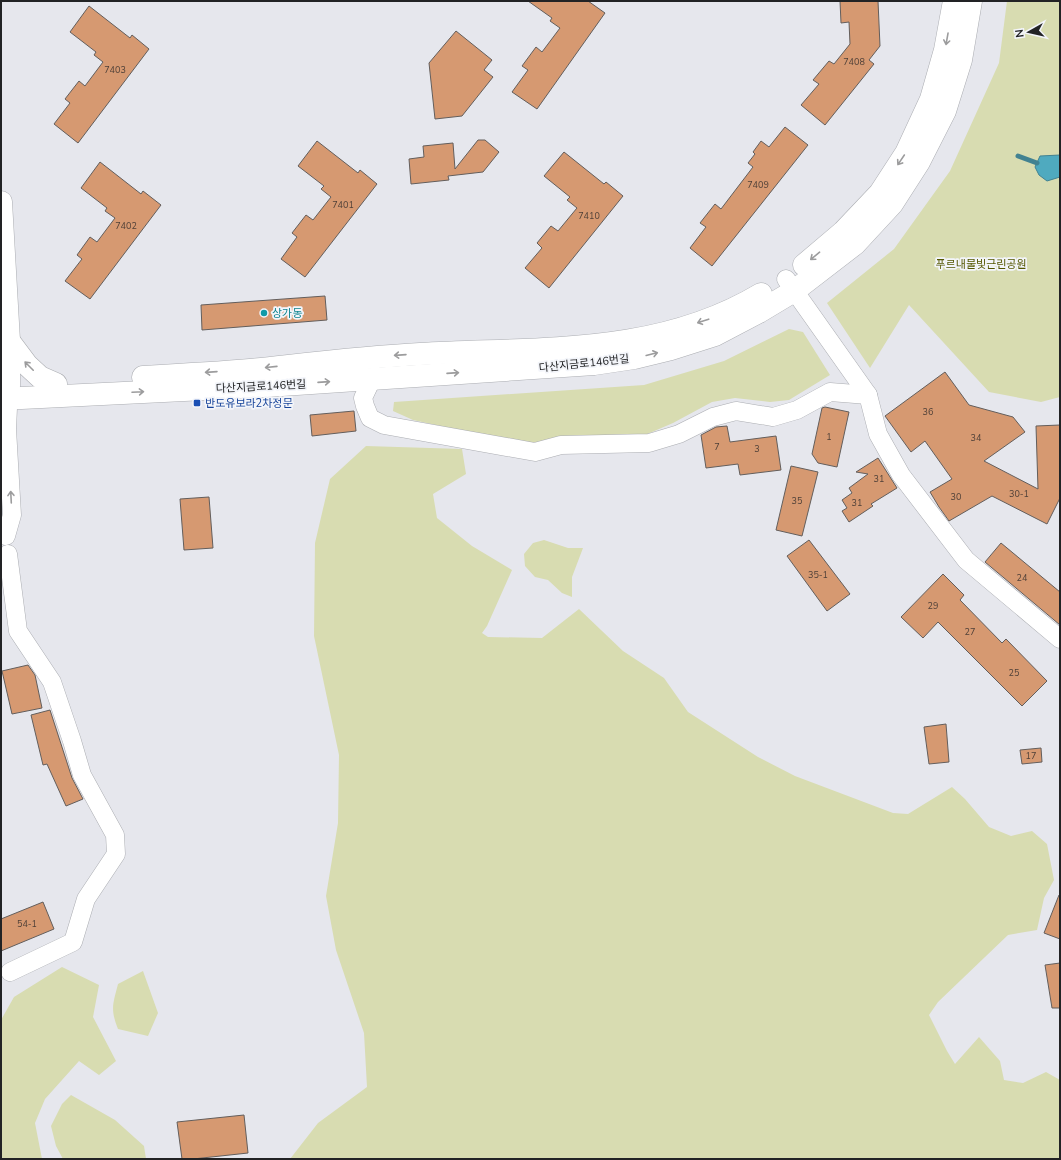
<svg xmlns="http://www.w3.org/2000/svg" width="1061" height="1160" font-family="'Nunito Sans','Noto Sans KR',sans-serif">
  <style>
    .green { fill: #d8dcb1 }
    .water { fill: #4faabf; stroke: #428291 }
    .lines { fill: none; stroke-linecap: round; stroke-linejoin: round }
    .stream { stroke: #428291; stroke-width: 5 }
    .building { fill: #d69971; stroke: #635e5c }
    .minor-casing { stroke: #abadb2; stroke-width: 19 }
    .tertiary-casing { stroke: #abadb2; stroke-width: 23 }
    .minor { stroke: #fff; stroke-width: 18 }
    .tertiary { stroke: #fff; stroke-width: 22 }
    .oneway { stroke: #9c9c9d }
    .culture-dot { fill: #0f9aa8; stroke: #f3f5fa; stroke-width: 1.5 }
    .transit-dot { fill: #1a4fb4; stroke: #f3f5fa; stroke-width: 1.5 }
    .labels { text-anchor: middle; stroke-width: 3.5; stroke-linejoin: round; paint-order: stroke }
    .number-label { font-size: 9px; fill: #4f4038 }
    .park-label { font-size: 11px; fill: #555700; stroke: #f3f5fa }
    .culture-label { font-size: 11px; fill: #0d838f; stroke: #f3f5fa; text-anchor: start }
    .street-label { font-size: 11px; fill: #222325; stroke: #f3f5fa }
    .transit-label { font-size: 11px; fill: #164399; stroke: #f3f5fa; text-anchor: start }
  </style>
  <rect width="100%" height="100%" fill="#e6e7ed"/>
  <g class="green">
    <path d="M1007,1h53v396l-19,5 -52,-10 -80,-87 -39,63 -43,-65 67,-54 56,-78 49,-108z"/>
    <path d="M789,329l14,3 27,43 -41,25 -19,2 -35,-4 -23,4 -39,21 -28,12 -109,12 -123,-27 -20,-9 1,-9 250,-17 80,-24z"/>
    <path d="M366,446l96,3 4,25 -33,20 4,24 35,28 40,24 -25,56 -5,7 6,4 54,1 37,-29 44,42 41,27 24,34 70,45 37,19 98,37 15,1 44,-27 13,12 24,28 22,9 21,-5 15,13 7,36 -10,18 -7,32 -29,5 -70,67 -9,13 18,36 8,13 24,-27 21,24 4,19 19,3 23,-11 14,8v79h-770l28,-36 49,-36 -3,-54 -28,-83 -10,-54 12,-73 1,-68 -25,-119 1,-93 15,-64z"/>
    <path d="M544,540l24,8h15l-11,29v20l-10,-4 -14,-13 -13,-3 -10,-11 -1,-12 9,-11z"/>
    <path d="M62,967l37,18 -6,32 23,44 -17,14 -20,-14 -34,38 -10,24 7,36h-41v-139l13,-23z"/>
    <path d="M143,971l15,42 -10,23 -30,-7c-8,-20 -5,-25 0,-45z"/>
    <path d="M71,1095l44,25 29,26 2,13h-83l-7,-13 -5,-20 11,-22z"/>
  </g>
  <path class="water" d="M1060,155v22l-13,4 -8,-6 -4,-8 5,-11z"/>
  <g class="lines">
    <path class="stream" d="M1018,156l19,7"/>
  </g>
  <g class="building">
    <path d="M528,1h60l17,12 -68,96 -25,-17 16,-22 -6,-4 14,-19 6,5 18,-24 -10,-7 2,-3z"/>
    <path d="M840,1h38l2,45 -11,14 5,4 -49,61 -24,-20 18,-21 -6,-4 16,-19 5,3 16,-20 -1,-22 -8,1z"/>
    <path d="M89,6l41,32 2,-3 17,14 -71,94 -24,-19 16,-21 -5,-4 14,-18 6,5 18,-24 -9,-7 2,-3 -26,-20z"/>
    <path d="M456,31l36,29 -8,10 9,7 -31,39 -27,3 -6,-56z"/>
    <path d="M785,127l23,18 -96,121 -22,-18 16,-21 -6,-4 15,-19 6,5 32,-42 -5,-4 7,-9 -2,-2 8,-11 8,6z"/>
    <path d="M478,140h7l14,12 -16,20 -35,4 1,4 -38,4 -2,-25 15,-2 -1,-11 30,-3 2,26z"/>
    <path d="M317,141l41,32 2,-3 17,14 -72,93 -24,-18 16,-22 -5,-4 14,-18 7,5 18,-23 -10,-8 3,-3 -26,-20z"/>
    <path d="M564,152l40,32 2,-2 17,14 -74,92 -24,-20 17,-20 -5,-5 14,-17 7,5 19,-23 -10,-8 3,-3 -26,-21z"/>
    <path d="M100,162l41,32 2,-3 18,14 -71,94 -25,-18 17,-22 -5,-4 13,-18 7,5 18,-24 -10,-7 2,-3 -26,-20z"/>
    <path d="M325,296l2,24 -125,10 -1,-25z"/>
    <path d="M945,372l24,33 44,12 12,15 -41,29 54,28 -2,-63 24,-1v73l-13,26 -55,-28 -43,25 -10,-14 -9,-15 22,-13 -27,-38 -14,11 -26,-36z"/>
    <path d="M825,407l24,5 -12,55 -19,-4 -6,-9 10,-46z"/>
    <path d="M354,411l2,20 -44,5 -2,-21z"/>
    <path d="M727,426l3,16 46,-6 5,34 -41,5 -2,-11 -32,4 -5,-33 15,-8z"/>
    <path d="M878,458l19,30 -26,16 2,2 -24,16 -7,-11 5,-3 -5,-8 10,-7 -3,-5 19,-14 -12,-2z"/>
    <path d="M791,466l27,6 -16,64 -26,-6z"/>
    <path d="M209,497l4,51 -29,2 -4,-51z"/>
    <path d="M809,540l41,54 -23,17 -40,-55z"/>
    <path d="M1001,543l59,49v33l-75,-63z"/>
    <path d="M943,574l21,21 -4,5 42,43 4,-4 41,42 -25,25 -84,-84 -15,16 -22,-21z"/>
    <path d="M28,665l7,10 7,33 -30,6 -10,-43z"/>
    <path d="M50,710l22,68 11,21 -17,7 -19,-42 -4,1 -12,-50z"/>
    <path d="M946,724l3,38 -20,2 -5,-37z"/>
    <path d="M1041,748l1,14 -20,2 -2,-14z"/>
    <path d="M1059,895h1v44l-16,-6z"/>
    <path d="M43,902l11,27 -53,22v-32z"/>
    <path d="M1060,963v45h-8l-7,-43z"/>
    <path d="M244,1115l4,38 -55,6h-11l-5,-37z"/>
  </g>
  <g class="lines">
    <defs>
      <g id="minor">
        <path d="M786,279l82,116"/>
        <path d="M372,379l-9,19 2,8 5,12 14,7 151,27 26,-7 88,-2 30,-9 34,-17 23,-6 37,6 24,-7 33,-18 38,3 10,39 23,41 65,85 94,79"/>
        <path d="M6,536l6,-21 -5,-86 2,-43"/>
        <path d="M8,554l10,77 34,51 20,59 10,34 33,60 1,19 -30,45 -13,43 -63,30"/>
      </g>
      <g id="tertiary">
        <path d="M1,202l8,139v45"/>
        <path d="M804,265l39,-33 37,-39 26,-40 25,-54 14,-49 9,-49"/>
        <path d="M9,341l18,24 13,12 16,7"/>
        <path d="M143,377c36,-2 72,-4 107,-7 57,-6 113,-13 170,-16 117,-7 236,3 341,-60"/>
        <path d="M1,399l266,-13 327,-22 40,-6 37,-9 44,-14 44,-23 35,-21 61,-47 37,-40 27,-42 26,-51 16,-51 10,-59"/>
      </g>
    </defs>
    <use href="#minor" class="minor-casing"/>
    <use href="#tertiary" class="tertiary-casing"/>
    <use href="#minor" class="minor"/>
    <use href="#tertiary" class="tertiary"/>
  </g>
  <defs><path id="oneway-shaft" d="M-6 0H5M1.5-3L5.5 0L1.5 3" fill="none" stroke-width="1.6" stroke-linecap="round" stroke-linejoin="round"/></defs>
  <g class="oneway">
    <use href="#oneway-shaft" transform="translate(947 39) rotate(100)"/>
    <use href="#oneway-shaft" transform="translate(901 160) rotate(124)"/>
    <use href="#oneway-shaft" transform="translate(815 256) rotate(140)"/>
    <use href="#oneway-shaft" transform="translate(703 321) rotate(162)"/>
    <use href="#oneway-shaft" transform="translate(652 354) rotate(-14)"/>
    <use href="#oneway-shaft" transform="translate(400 355) rotate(176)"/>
    <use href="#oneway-shaft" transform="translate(29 366) rotate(-135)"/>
    <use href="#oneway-shaft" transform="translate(271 367) rotate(174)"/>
    <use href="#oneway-shaft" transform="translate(211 372) rotate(176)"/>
    <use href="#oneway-shaft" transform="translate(453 373) rotate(-4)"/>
    <use href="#oneway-shaft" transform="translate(324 382) rotate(-4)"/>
    <use href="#oneway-shaft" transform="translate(138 392) rotate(-3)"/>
    <use href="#oneway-shaft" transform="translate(11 497) rotate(-93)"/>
  </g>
  <circle class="culture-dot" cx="264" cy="313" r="4"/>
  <rect class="transit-dot" x="193" y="399" width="8" height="8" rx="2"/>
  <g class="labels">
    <g class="number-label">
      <text x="854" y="65">7408</text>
      <text x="115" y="73">7403</text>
      <text x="758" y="188">7409</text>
      <text x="343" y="208">7401</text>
      <text x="589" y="219">7410</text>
      <text x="126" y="229">7402</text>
      <text x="928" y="415">36</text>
      <text x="829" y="440">1</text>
      <text x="976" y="441">34</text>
      <text x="717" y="450">7</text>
      <text x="757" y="452">3</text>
      <text x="879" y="482">31</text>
      <text x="1019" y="497">30-1</text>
      <text x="956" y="500">30</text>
      <text x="797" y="504">35</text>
      <text x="857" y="506">31</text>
      <text x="818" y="578">35-1</text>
      <text x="1022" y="581">24</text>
      <text x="933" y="609">29</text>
      <text x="970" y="635">27</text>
      <text x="1014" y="676">25</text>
      <text x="1031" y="759">17</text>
      <text x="27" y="927">54-1</text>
    </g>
    <g class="park-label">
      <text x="981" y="268">푸르내물빛근린공원</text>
    </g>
    <g class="culture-label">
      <text x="272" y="317">상가동</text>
    </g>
    <g class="street-label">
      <text transform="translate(584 363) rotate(-6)" y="4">다산지금로146번길</text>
      <text transform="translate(261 386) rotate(-3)" y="4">다산지금로146번길</text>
    </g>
    <g class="transit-label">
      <text x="205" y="407">반도유보라2차정문</text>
    </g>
  </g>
  <rect width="1061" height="1160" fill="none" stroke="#222325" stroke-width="4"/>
  <g transform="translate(1029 32) rotate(262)" stroke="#f3f5fa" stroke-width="3" paint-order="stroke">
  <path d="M0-3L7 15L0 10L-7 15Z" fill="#222325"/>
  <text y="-6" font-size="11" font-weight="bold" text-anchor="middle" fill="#222325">N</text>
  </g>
</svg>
